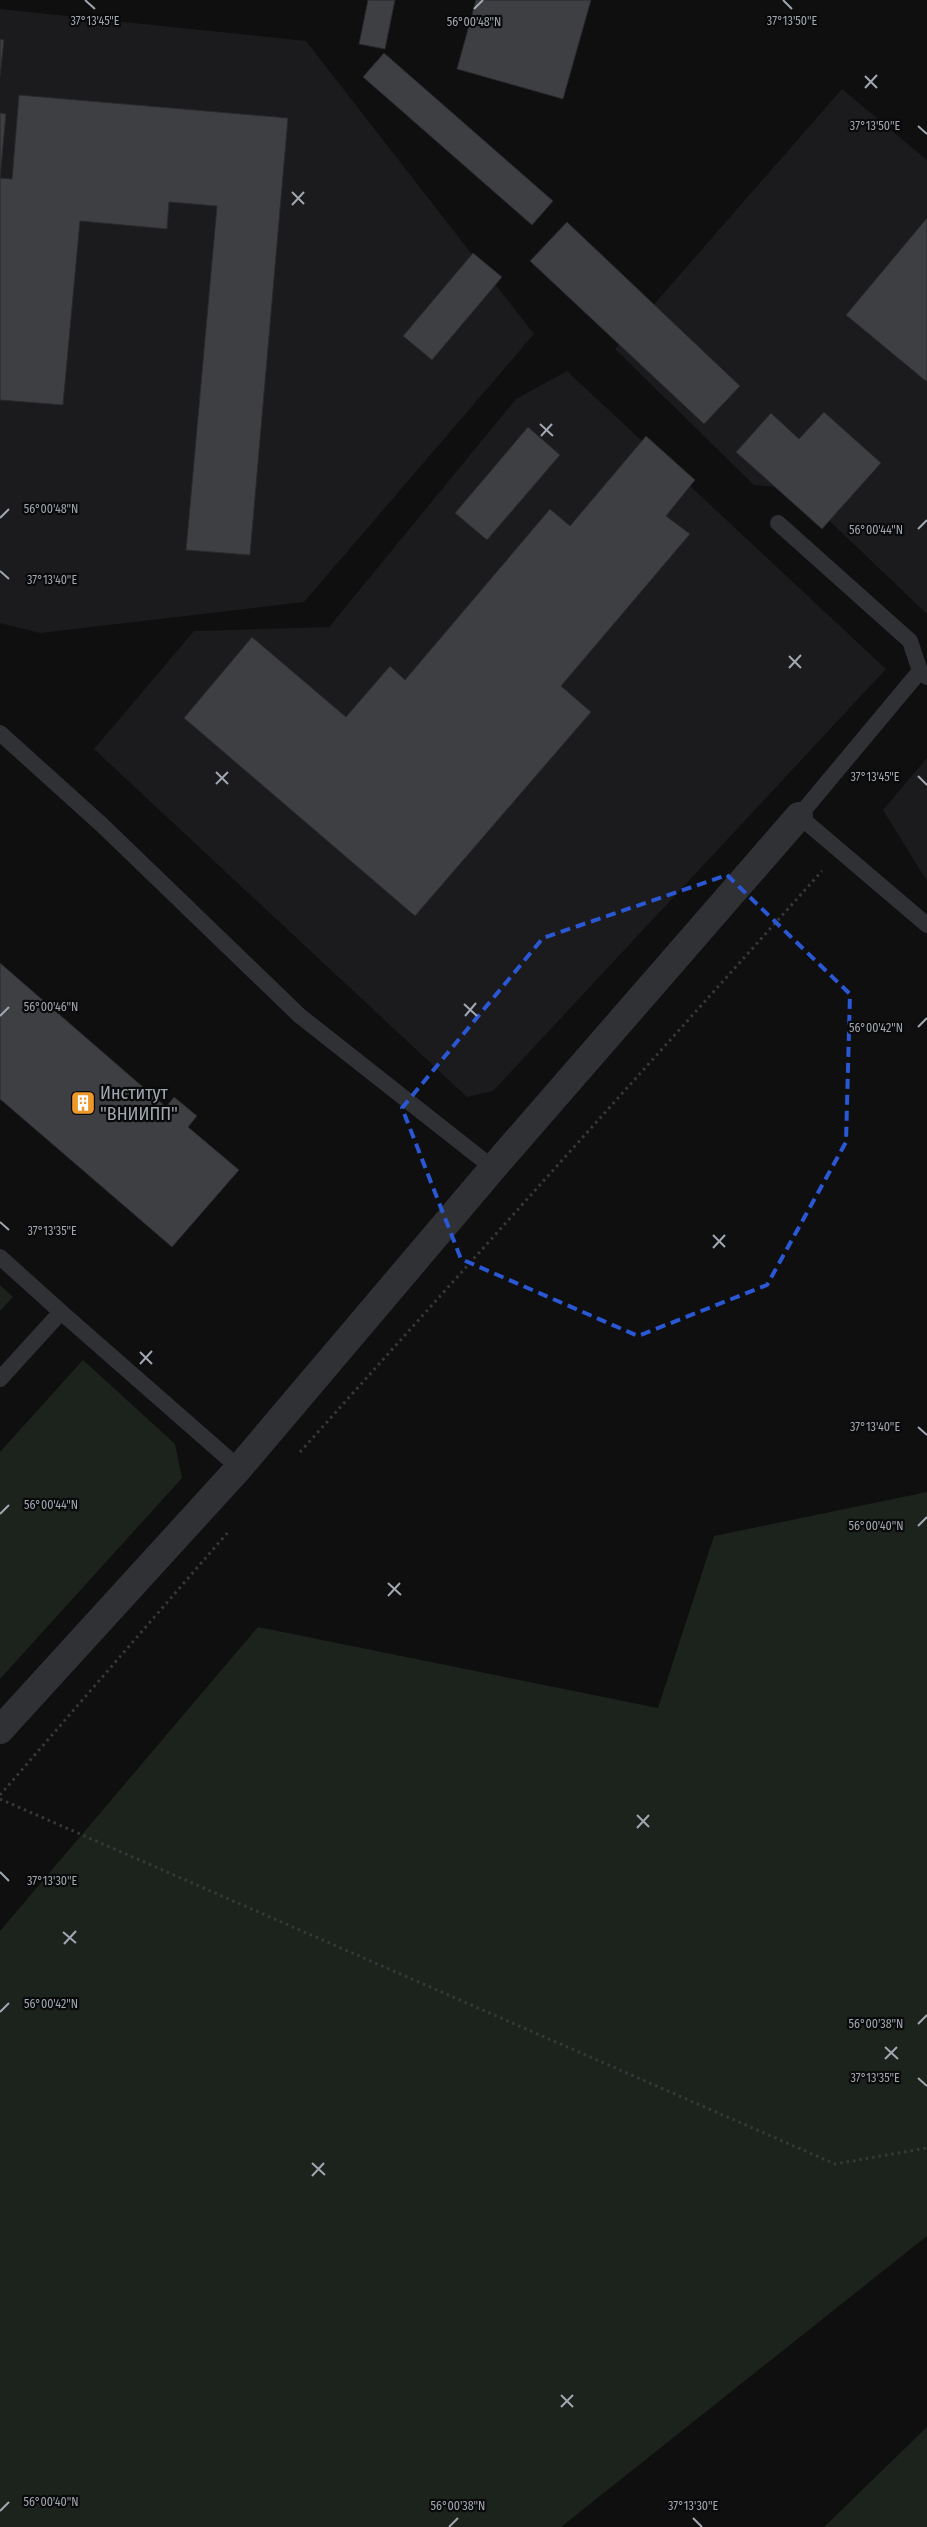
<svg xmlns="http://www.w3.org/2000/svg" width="927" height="2527" font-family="'Fira Sans Condensed',sans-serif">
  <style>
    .built { fill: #1b1b1d }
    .green { fill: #1b231c }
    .building { fill: #3e3f43; stroke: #29292c }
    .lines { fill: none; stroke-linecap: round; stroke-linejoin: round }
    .path { stroke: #36383c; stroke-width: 3; stroke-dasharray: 2.5 4; stroke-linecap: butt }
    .lane { stroke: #303135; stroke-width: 16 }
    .street { stroke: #303135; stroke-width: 28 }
    .marked { fill: none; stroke: #2a57d4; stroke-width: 4; stroke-dasharray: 10 6; stroke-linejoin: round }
    .ticks { fill: none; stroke: #a0a7b1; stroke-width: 2 }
    .labels { text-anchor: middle; stroke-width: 4.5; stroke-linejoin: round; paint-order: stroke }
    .poi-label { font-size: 18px; fill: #a0a7b1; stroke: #0a0a0b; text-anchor: start }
    .ticks-label { font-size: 12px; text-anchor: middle; fill: #a0a7b1; stroke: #0a0a0b; stroke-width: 4.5; stroke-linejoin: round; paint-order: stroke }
  </style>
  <rect width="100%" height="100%" fill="#0f0f10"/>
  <g class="built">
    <path d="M0,9l306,32 228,293 -230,268 -264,31 -40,-10z"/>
    <path d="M842,89l85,71v454l-131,-125 -42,-4 -139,-136z"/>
    <path d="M567,371l319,298 -393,422 -26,6 -373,-348 100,-118 135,-4 187,-228z"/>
    <path d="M927,758v123l-44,-71z"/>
  </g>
  <g class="green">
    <path d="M0,1285l13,12 -13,14z"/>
    <path d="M83,1360l92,84 7,34 -182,201v-227z"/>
    <path d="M927,1492v744l-366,291h-561v-596l258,-304 400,81 56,-172z"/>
    <path d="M927,2427v100h-103z"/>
  </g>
  <g class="building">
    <path d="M368,0h27l-10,49 -26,-5z"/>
    <path d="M476,0h115l-28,99 -106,-30z"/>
    <path d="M0,39l4,1 -4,37z"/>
    <path d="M384,53l169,148 -21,24 -169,-148z"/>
    <path d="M19,95l269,23 -38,437 -64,-5 31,-344 -48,-4 -2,27 -87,-8 -17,184 -63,-5v-287l6,1 -6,64 12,1z"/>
    <path d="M927,218v164l-81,-67z"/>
    <path d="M567,222l173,164 -36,38 -174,-163z"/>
    <path d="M473,253l29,24 -70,83 -29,-24z"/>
    <path d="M824,412l57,51 -59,66 -86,-77 35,-39 28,26z"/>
    <path d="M528,427l32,28 -73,85 -32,-27z"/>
    <path d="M646,436l49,44 -29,36 24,18 -129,152 30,26 -176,204 -231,-198 68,-81 94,80 44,-51 15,14 145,-171 20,17z"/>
    <path d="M0,963l166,144 8,-10 23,19 -9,11 51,43 -67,77 -172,-148z"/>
  </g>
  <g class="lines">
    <g class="path">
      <path d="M300,1452l522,-581"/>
      <path d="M0,1795l229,-264"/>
      <path d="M0,1799l835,365 92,-16"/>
    </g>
    <g class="lane">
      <path d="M778,523l132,118 10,30"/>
      <path d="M927,677l-7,-6 -121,145 128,109"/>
      <path d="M0,733l102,92 198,191 193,152"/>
      <path d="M0,1257l61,55"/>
      <path d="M0,1379l61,-67 178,156"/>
    </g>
    <path class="street" d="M0,1730l239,-262 254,-300 306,-352"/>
  </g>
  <path class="marked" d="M727,875l123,119 -4,148 -79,143 -129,51 -177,-77 -59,-151 141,-170z"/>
  <path class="ticks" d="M85,0l10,9M783,0l9,9M474,9l9,-9M865,76l12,12M865,88l12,-13M918,126l9,8M292,192l12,12M292,205l12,-13M540,424l13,12M541,436l11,-12M0,518l9,-9M918,529l9,-9M0,571l9,8M789,656l12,12M789,668l12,-13M216,772l12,12M918,776l9,9M216,784l12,-12M464,1004l13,12M0,1016l9,-9M465,1016l11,-13M918,1027l9,-9M0,1222l9,8M713,1235l12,12M713,1248l12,-13M140,1352l12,12M140,1364l12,-13M918,1427l9,8M0,1514l9,-9M918,1526l9,-9M388,1583l13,12M388,1596l12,-13M637,1815l12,12M637,1828l12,-13M0,1872l9,9M63,1932l13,11M64,1944l12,-13M0,2012l9,-9M918,2024l9,-9M885,2047l13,12M885,2059l12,-12M918,2078l9,8M312,2163l13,12M312,2176l12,-13M561,2395l12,12M561,2407l12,-12M0,2511l9,-9M693,2518l9,9M449,2527l9,-9"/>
  <defs>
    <symbol id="building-square" viewBox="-11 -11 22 22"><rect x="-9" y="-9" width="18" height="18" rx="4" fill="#ee9829" stroke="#0a0a0b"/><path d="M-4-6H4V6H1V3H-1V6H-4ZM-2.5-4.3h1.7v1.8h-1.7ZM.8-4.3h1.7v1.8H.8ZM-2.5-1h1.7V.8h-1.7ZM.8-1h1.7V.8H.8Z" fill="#fff"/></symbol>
  </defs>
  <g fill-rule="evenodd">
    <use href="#building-square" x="69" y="1089" width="28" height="28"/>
  </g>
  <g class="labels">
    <g class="poi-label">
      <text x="100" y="1099">Институт<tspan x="100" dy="21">"ВНИИПП"</tspan></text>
    </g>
  </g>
  <g class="ticks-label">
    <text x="95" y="25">37°13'45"E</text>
    <text x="792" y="25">37°13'50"E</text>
    <text x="474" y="26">56°00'48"N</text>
    <text x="875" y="130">37°13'50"E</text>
    <text x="51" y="513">56°00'48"N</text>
    <text x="876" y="534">56°00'44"N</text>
    <text x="52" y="584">37°13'40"E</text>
    <text x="875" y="781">37°13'45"E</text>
    <text x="51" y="1011">56°00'46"N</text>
    <text x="876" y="1032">56°00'42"N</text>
    <text x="52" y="1235">37°13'35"E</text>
    <text x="875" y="1431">37°13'40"E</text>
    <text x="51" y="1509">56°00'44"N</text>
    <text x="876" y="1530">56°00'40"N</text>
    <text x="52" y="1885">37°13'30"E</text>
    <text x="51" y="2008">56°00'42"N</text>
    <text x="876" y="2028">56°00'38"N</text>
    <text x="875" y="2082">37°13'35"E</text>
    <text x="51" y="2506">56°00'40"N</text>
    <text x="458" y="2510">56°00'38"N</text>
    <text x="693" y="2510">37°13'30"E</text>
  </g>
</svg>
